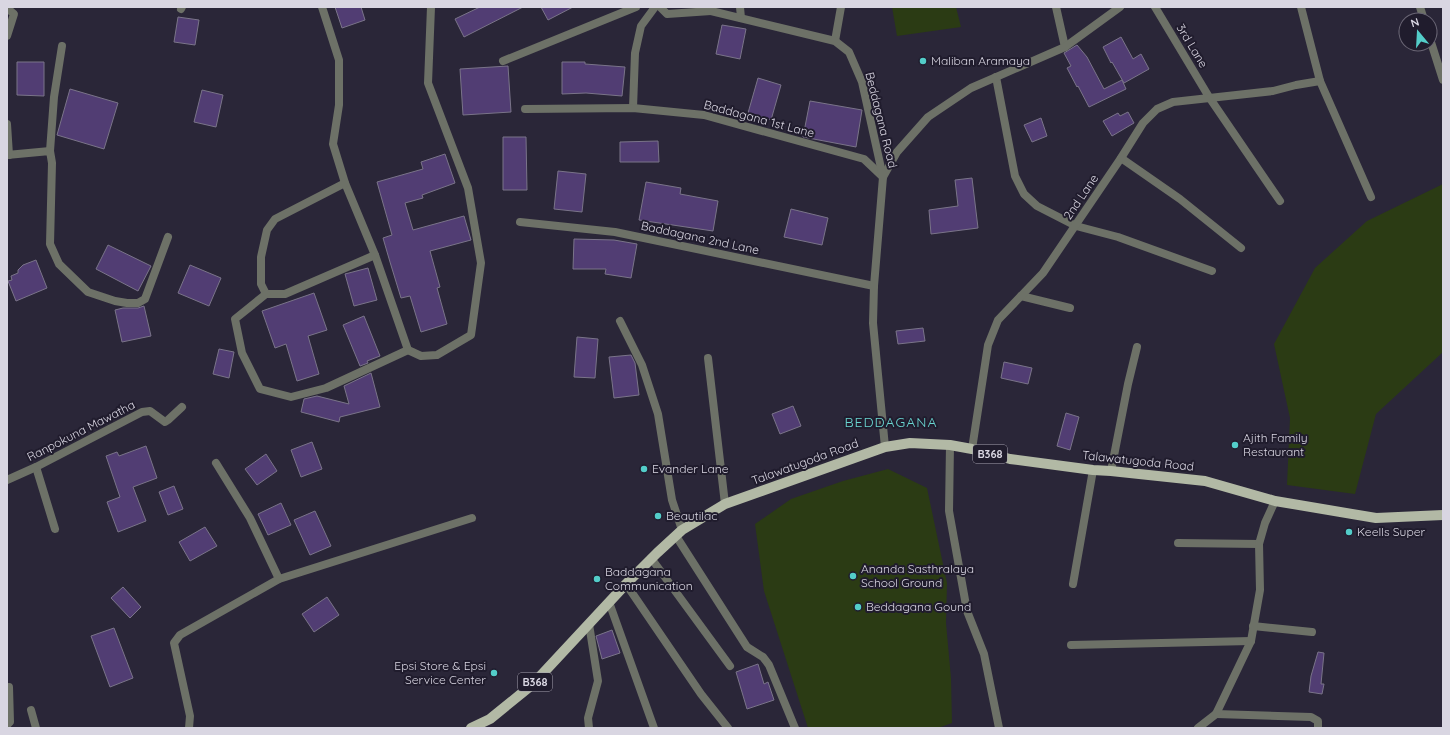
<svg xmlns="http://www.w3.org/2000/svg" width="1450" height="735" font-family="Quicksand,sans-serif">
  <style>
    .green { fill: #2b3b14 }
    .building { fill: #513d73; stroke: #7a7489 }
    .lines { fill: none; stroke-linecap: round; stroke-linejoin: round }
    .minor { stroke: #6d7167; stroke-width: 8 }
    .tertiary { stroke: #6d7167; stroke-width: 8 }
    .primary { stroke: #b2b9a5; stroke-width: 10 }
    .poi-dot { fill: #53cdc9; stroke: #201c2d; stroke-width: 1.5 }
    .labels { text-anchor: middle; stroke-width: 4; stroke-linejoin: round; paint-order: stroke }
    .shield { fill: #201c2d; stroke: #a29eac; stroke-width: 1 }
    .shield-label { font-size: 11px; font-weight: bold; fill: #d9d6e2 }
    .street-label { font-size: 12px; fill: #d9d6e2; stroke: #201c2d }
    .poi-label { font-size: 12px; fill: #d9d6e2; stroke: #201c2d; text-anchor: start }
    .quarter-label { font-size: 14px; letter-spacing: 1px; fill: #6ad6d1; stroke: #201c2d }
  </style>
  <rect width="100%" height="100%" fill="#2a2638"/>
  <g class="green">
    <path d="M892,7h64l5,20 -64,9z"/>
    <path d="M1443,184v168l-67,62 -21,80 -68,-9 3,-67 -16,-74 41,-76 52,-47z"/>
    <path d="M888,469l39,19 20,95 -1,40 5,55 1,45 -14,5h-130l-44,-137 -9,-67 36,-25 52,-18z"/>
  </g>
  <g class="building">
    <path d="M335,7h26l4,13 -23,8z"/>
    <path d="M480,7h43l-59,30 -9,-18z"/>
    <path d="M541,7h32l-25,13z"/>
    <path d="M178,17l21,3 -4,25 -21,-3z"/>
    <path d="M722,25l24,4 -6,30 -24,-5z"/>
    <path d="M1121,37l12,22 8,-5 8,15 -25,14 -12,-21 -1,1 -8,-16z"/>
    <path d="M1077,45l10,12 17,32 18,-9 4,9 -37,18 -11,-21 -1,1 -10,-19 4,-2 -7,-13z"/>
    <path d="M17,62h27v34l-27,-1z"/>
    <path d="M562,62h23v2l40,3 -3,29 -36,-3 -24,1z"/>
    <path d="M508,66l3,46 -48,3 -3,-46z"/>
    <path d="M758,78l23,7 -10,35 -23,-7z"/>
    <path d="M70,89l48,14 -14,46 -47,-14z"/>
    <path d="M202,90l21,5 -7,32 -22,-5z"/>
    <path d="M810,101l52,9 -6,37 -53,-10z"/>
    <path d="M1128,112l6,11 -22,13 -9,-15 15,-8 2,3z"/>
    <path d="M1041,118l6,18 -15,6 -8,-17z"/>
    <path d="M503,137h23l1,53h-24z"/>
    <path d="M658,141l1,21h-39v-20z"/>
    <path d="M445,154l10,29 -33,12 1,3 -18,5 8,27 51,-14 7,24 -41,11 10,36 -3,1 10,36 -26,8 -11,-36 -9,2 -11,-36 -7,-24 9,-3 -15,-53 46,-13 -2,-7z"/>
    <path d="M558,171l28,3 -4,38 -28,-3z"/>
    <path d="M972,178l6,50 -47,6 -2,-24 29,-4 -3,-26z"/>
    <path d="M646,182l35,6 -1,6 38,7 -5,30 -74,-11z"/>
    <path d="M791,209l37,9 -6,27 -38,-8z"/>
    <path d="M574,239l40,1 23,4 -6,34 -26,-4 1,-5h-33z"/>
    <path d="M108,245l43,21 -13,25 -42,-22z"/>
    <path d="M36,260l11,28 -31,13 -8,-20 4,-1 -1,-4 7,-3v-3l5,-5z"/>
    <path d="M190,265l31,13 -12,28 -31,-13z"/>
    <path d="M368,268l9,32 -23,6 -9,-32z"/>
    <path d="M314,293l13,37 -19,6 11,38 -22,7 -11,-37 -11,4 -13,-37z"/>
    <path d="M144,306l7,30 -29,6 -7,-32 8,-2h15z"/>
    <path d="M364,316l16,40 -13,5 1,2 -8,3 -17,-41z"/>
    <path d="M923,328l2,13 -27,3 -2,-13z"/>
    <path d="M577,337l21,2 -3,39 -21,-1z"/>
    <path d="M219,349l15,3 -5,26 -16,-4z"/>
    <path d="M631,355l4,8 4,32 -25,3 -5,-41z"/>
    <path d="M1004,362l28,6 -4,16 -27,-6z"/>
    <path d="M371,373l9,34 -40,10 -1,5 -38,-10 3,-13 13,-3 32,8 -5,-18z"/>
    <path d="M793,406l8,20 -21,8 -8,-20z"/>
    <path d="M1066,413l13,4 -9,33 -13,-4z"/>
    <path d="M312,442l10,27 -21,8 -10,-27z"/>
    <path d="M146,446l11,32 -24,9 13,34 -28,11 -11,-30 13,-5 -14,-41 11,-4 2,4z"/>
    <path d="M266,454l11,17 -20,14 -12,-16z"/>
    <path d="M174,486l9,23 -15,6 -9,-23z"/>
    <path d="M281,503l10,22 -23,10 -10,-21z"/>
    <path d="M315,511l16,35 -21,9 -16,-35z"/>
    <path d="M205,527l12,19 -27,15 -11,-19z"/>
    <path d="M123,587l18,20 -11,11 -19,-20z"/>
    <path d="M327,597l12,18 -25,17 -12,-18z"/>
    <path d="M114,628l19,50 -23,9 -19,-51z"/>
    <path d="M612,630l8,23 -18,6 -6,-23z"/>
    <path d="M1318,652l6,1 -3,31h3l-2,10 -13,-2 2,-16z"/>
    <path d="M758,664l6,20 4,-2 6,18 -27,9 -11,-37z"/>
  </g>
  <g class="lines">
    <g class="minor">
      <path d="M322,7l17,53v45l-6,39 12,39 30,72 33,95 13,6 16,-1 34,-20 10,-72 -13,-75 -40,-105 3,-76"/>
      <path d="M660,7l7,7 44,-3"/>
      <path d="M740,7l1,11"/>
      <path d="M1056,7l9,40"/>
      <path d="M1155,7l54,90 71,104"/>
      <path d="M1301,7l19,74 51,116"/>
      <path d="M1420,7l4,13"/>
      <path d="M7,8l7,6 -7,22"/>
      <path d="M181,9l1,-2"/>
      <path d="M1430,39l13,41"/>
      <path d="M835,41l6,-34"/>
      <path d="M503,61l133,-54"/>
      <path d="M996,77l19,99 9,18 13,12 39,20 42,11 94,34"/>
      <path d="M633,108l2,-55 6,-27 14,-19"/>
      <path d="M525,109l108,-1 71,7 160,44 19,18 14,-25 31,-35 43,-29 94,-41 55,-40"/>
      <path d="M7,124l2,31"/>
      <path d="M50,151l4,-54 8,-51"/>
      <path d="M7,155l43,-4 2,12 -2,81 9,20 29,28 27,9 12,2h11l7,-4 23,-62"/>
      <path d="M1121,158l59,41 61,49"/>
      <path d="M345,183l-70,36 -8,11 -6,27v27l5,10h19l90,-39"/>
      <path d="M520,222l95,10 259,54"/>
      <path d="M266,294l-31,25 7,34 18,36 31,8 35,-9 82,-38"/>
      <path d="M1021,296l49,12"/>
      <path d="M620,321l22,44 16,49 14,86 10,30"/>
      <path d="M708,358l17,146"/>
      <path d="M950,445l-1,66 18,100 17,43 15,74"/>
      <path d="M972,449l16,-104 10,-25 45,-47 78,-115 22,-35 14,-14 16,-7 100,-11 23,-6 24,-4"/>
      <path d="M216,463l34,55 29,61"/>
      <path d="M36,467l19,62"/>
      <path d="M1111,471l17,-87 9,-37"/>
      <path d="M7,480l29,-13 106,-55 8,-1 15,11 3,-2 14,-13"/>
      <path d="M676,536l71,111 16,10 6,8 26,63"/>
      <path d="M1178,543l81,1"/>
      <path d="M651,558l79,108"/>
      <path d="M626,584l75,110 27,34"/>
      <path d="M1073,584l20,-114"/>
      <path d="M609,602l45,126"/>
      <path d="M1253,626l59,6"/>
      <path d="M1071,645l180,-4"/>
      <path d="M31,710l5,18"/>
      <path d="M1216,714l95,3 7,4v7"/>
      <path d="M7,725l3,-3 -1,-35"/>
      <path d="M189,728l1,-12 -16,-73 6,-8 99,-56 193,-61"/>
      <path d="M589,728l-1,-10 10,-37 -9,-57"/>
      <path d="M1198,728l18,-14 35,-73 9,-51 -1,-46 6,-21 10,-22"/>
    </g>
    <path class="tertiary" d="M700,7l11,4 124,30 14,11 13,30 21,95 -9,109 -1,37 12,124"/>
    <path class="primary" d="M471,728l19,-9 43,-35 93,-100 31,-31 25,-23 43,-26 160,-57 25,-4 40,2 22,4 38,10 83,11 18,1 94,10 70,20 101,17 67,-3"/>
  </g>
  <g class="poi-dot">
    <circle cx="923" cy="61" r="4"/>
    <circle cx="1235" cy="445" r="4"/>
    <circle cx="644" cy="469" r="4"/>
    <circle cx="658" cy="516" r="4"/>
    <circle cx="1349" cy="532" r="4"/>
    <circle cx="853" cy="576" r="4"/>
    <circle cx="597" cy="579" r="4"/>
    <circle cx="858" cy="607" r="4"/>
    <circle cx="494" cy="673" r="4"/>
  </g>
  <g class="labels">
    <g class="shield">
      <rect x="973" y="445" width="34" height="18" rx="3"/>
      <rect x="518" y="673" width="34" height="18" rx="3"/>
    </g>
    <g class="shield-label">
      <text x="990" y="458">B368</text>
      <text x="535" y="686">B368</text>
    </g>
    <g class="street-label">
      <text transform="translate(1192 46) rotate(59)" y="4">3rd Lane</text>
      <text transform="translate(759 119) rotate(15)" y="4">Baddagana 1st Lane</text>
      <text transform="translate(881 120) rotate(76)" y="4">Beddagana Road</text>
      <text transform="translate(1081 197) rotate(-56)" y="4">2nd Lane</text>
      <text transform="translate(700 238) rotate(12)" y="4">Baddagana 2nd Lane</text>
      <text transform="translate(81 431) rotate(-27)" y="4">Ranpokuna Mawatha</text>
      <text transform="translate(1138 461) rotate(6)" y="4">Talawatugoda Road</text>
      <text transform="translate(805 462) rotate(-20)" y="4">Talawatugoda Road</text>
    </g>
    <g class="poi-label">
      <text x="931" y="65">Maliban Aramaya</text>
      <text x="1243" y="442">Ajith Family<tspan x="1243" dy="14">Restaurant</tspan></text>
      <text x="652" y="473">Evander Lane</text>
      <text x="666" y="520">Beautilac</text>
      <text x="1357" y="536">Keells Super</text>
      <text x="861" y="573">Ananda Sasthralaya<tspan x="861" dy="14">School Ground</tspan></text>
      <text x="605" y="576">Baddagana<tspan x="605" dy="14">Communication</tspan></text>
      <text x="866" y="611">Beddagana Gound</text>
      <text x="486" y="670" text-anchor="end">Epsi Store &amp; Epsi<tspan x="486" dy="14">Service Center</tspan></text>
    </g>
    <g class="quarter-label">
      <text x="891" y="427">BEDDAGANA</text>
    </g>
  </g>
  <rect width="1450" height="735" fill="none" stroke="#d9d6e2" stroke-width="16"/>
  <g transform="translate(1418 32) rotate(342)"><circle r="19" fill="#201c2d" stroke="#6a6675"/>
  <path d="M0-3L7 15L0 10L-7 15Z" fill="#53cdc9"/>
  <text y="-6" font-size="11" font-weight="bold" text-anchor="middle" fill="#d9d6e2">N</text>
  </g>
</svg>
